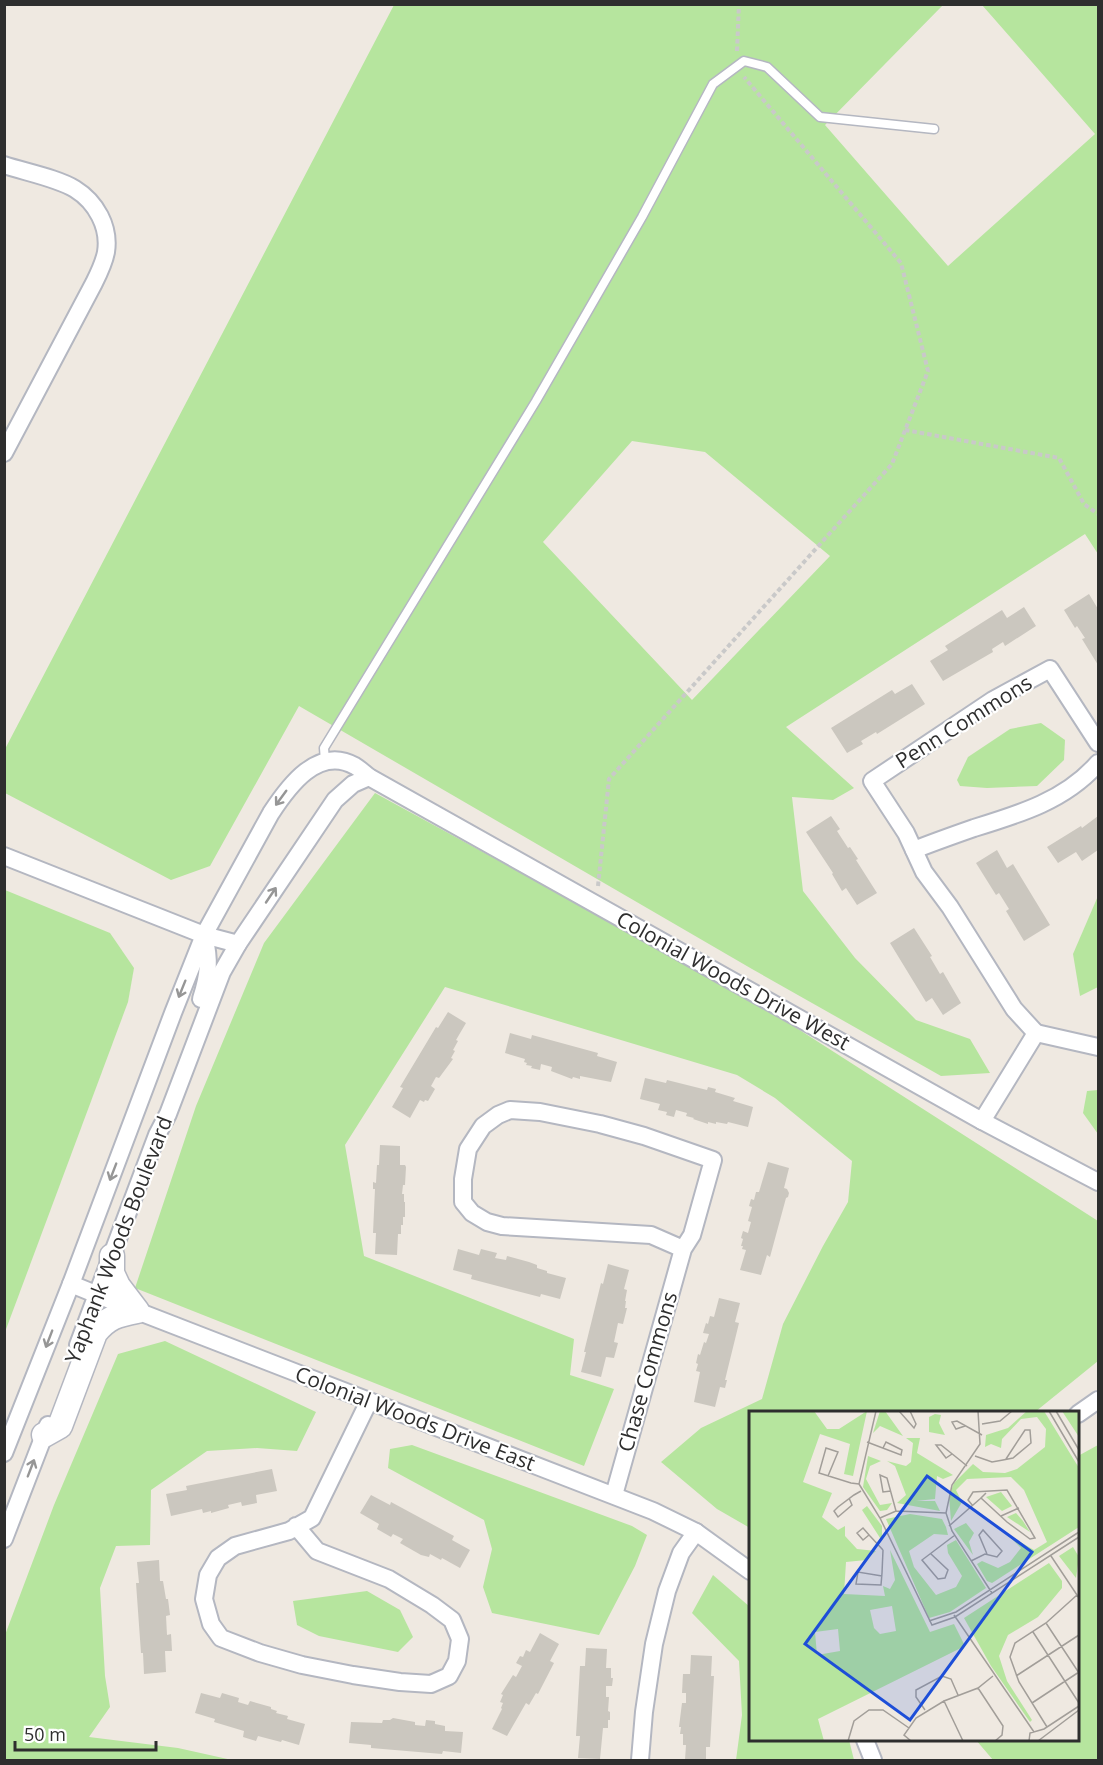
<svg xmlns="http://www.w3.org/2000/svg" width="1103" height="1765" font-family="'Open Sans',sans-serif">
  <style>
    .green { fill: #b6e59e; fill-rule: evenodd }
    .building { fill: #cbc7bf }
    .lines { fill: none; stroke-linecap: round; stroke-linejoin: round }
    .lane-casing { stroke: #b4b7c1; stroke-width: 11 }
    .street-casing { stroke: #b4b7c1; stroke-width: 20 }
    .secondary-casing { stroke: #b4b7c1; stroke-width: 27 }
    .path { stroke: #c9c9c9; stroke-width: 4; stroke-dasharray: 4.5 3; stroke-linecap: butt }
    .lane { stroke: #fff; stroke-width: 8 }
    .street { stroke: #fff; stroke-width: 16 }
    .secondary { stroke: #fff; stroke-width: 24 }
    .oneway { stroke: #969696 }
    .labels { text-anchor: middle; stroke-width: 4.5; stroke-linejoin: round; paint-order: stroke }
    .street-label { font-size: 21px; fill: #2e2e2e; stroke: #fff }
    .inset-road { fill: none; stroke: #a29e99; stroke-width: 1.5 }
    .view { fill: #1d4ed8; fill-opacity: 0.15; stroke: #1d4ed8; stroke-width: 3 }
    .inset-edge { fill: none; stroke: #2e2e2e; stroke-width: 3 }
  </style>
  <rect width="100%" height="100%" fill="#efe9e1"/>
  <g class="green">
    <path d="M394,5h549l-118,120 123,141 147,-132 -113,-129h116v549l-13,-20 -299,193 68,61 -21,12 -41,-3 11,94 52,67 61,62 54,19 20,34 -49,3 -189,-107 -453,-263 -89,160 -39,14 -166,-87 -1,-42zM632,441l73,11 125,104 -138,144 -149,-158z"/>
    <path d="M1041,723l24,17 -1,20 -27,26 -50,2 -27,-2 -3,-6 11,-23 42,-28z"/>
    <path d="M375,793l373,204 350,224v140l-63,51h-285v116l-33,-19 -56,-47 40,-34 61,-29 21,-75 40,-78 25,-44 4,-41 -77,-63 -38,-23 -292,-88 -100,158 19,111 210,83 -4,36 44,14 -30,77 -449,-178 61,-182 68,-163z"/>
    <path d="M5,890l105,43 24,35 -6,34 -123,330z"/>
    <path d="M1098,896v91l-18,9 -7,-42z"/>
    <path d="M1098,1090v44l-15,-21 4,-22z"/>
    <path d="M165,1341l151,71 -19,39 -40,-3 -50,3 -56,39 -1,55 -34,1 -16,42 5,88 5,31 -21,30 89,11 54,12h-227v-125l49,-130 64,-151z"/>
    <path d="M412,1445l220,81 15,9 -12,31 -36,69 -107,-22 -9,-26 9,-38 -8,-29 -96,-52 2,-19z"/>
    <path d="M1098,1445v315h-105l-17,-20h102v-284z"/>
    <path d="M713,1575l37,32v133h99l5,20h-118l6,-45 -3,-54 -47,-48z"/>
    <path d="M367,1591l33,19 13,27 -15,15 -79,-16 -22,-11 -4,-24z"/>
  </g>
  <g class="building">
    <path d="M1089,594l9,15v56l-16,-26 3,-1 -8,-12 -2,2 -11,-18z"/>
    <path d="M1024,607l12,19 -31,20 -2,-4 -11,7 1,3 -50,29 -13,-20 18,-11 -3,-4 57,-36 5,8z"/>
    <path d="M912,684l13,20 -48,30 -1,-2 -15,9 2,3 -16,9 -16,-25 61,-38 3,4z"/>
    <path d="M831,816l9,13 -3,2 11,17 2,-1 8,12 -2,1 21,33 -20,12 -11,-17 -4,3 -10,-17 1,-1 -27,-41z"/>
    <path d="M1098,816v34l-16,11 -6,-9 -18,11 -11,-16 34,-21 1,2z"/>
    <path d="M997,850l10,18 6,-4 37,61 -26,16 -18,-30 3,-2 -10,-16 -3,2 -20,-32z"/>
    <path d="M914,928l18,28 -2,1 10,17 3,-2 18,31 -18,12 -11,-17 -6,4 -36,-59z"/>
    <path d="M448,1012l18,11 -10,17 2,1 -5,9 2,1 -4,7 2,1 -14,19 -3,-1 -5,9 4,3 -7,12 -3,-1 -1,2 -4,-2 -10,18 -18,-11 11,-19 -3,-1 36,-60 2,1z"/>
    <path d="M510,1033l21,6 1,-4 66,18 -1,3 20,6 -6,20 -31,-6v3l-7,-2 -1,2 -21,-8 1,-4 -11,-3 -1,6 -9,-2 1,-2 -6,-1 1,-2 -3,-1 1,-3 -20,-6z"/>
    <path d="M645,1078l21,5 1,-3 40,10 1,-3 8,2 -1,3 20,6 -2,3 20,6 -5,20 -20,-5 -1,2 -11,-2v2l-8,-2v2l-15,-5 1,-1 -8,-2 1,-3 -11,-3 -2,7 -8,-2 1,-3 -9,-2 2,-6 -20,-5z"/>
    <path d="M380,1145l20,1v19h5l1,2 -1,18h-2l-1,9h2v8h1v15h-2v8h-2v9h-3l-1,21 -22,-1 1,-21h-3l2,-44h-2v-7l3,1 1,-18h2z"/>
    <path d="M768,1162l21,6 -5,20 3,1 2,4 -1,4 -2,1 -16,59 -3,-2 -6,20 -21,-5 6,-20 -4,-1 1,-3h-2l2,-7 -2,-1 2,-7 5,2 3,-11 -3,-1 4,-14 -3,-1 2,-7 3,1 2,-8h3z"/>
    <path d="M458,1249l21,6 2,-6 16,4 -2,5 11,2 1,-4 22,6 8,3v3l10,3v2l19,5 -6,21 -19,-5 -1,3 -69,-18 1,-4 -19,-5z"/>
    <path d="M608,1264l21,6 -5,19 3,1 -2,11h1l-1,7h2l-4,16 -5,-1 -4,19 4,1 -4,15 -8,-1 -5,20 -20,-5 5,-20h-2l17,-69 2,1z"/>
    <path d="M719,1298l21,5 -5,19 4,1 -14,57h2l-2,8 -5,-1 -5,20 -21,-5 6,-30 -4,-1 2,-7 -2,-1 2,-9 2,1 4,-13 2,1 3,-9 -6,-1 3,-10 2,1 2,-8 4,1z"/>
    <path d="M272,1469l5,22 -21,4 1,8 -15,3 -1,-4 -13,3 1,3 -18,5v-2l-8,2 -1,-4 -31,7 -5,-22 21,-4 -1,-4z"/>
    <path d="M371,1495l19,10 1,-3 63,34 -2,4 18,10 -10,18 -18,-10 -1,2 -11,-6 -1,3 -8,-2 -21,-12 3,-4 -10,-5 -2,3 -14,-8 2,-5 -19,-11z"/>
    <path d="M159,1560l1,21h3l3,18h2l2,16 -4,1 1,19 4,-1 1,17h-7l1,21 -22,2 -1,-21h-2l-5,-70h3l-2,-21z"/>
    <path d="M540,1633l19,11 -9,17 4,2 -16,31 -2,-1 -7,12 -3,-2 -19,33 -15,-7 10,-20 -1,-1 2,-5 -3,-1 3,-7 -2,-1 12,-19 3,2 6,-11 -6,-3 4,-7 3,1 3,-7 4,2z"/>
    <path d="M586,1648l21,1 -1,19h5v10h2l-1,8h-6v11h3l-1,14 2,1v8h-2v8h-5l-3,31 -22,-1 2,-22h-4l4,-70h5z"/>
    <path d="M691,1655l21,1 -1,20h3l-4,71h-4v13h-21l1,-15h-3v-11h-3l1,-7h-2l3,-24h4v-10h-4l1,-19h7z"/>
    <path d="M201,1693l19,5 2,-5 17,5 -1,4 10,3 2,-4 21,6v2l6,2 -1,2 12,3 -1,3 18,5 -6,21 -17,-5 -1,2 -23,-6 -2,5 -13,-4 1,-6 -30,-9 1,-3 -20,-6z"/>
    <path d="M393,1718l22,4v3l10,1 1,-6 9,1v3l10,2v5l18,1 -2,21 -18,-2 -1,3 -71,-6v-3l-22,-2 2,-21 31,1 1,-3h7z"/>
  </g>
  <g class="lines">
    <defs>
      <path id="lane" d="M325,761l-1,-13 212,-347 106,-184 71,-133 31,-23 23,6 53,50 114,12"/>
      <g id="street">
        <path d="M4,165c21,7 53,13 71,24 21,13 35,38 31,63 -2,11 -7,21 -12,31l-90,170"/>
        <path d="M914,850c20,-8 40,-15 60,-22 46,-14 92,-28 124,-65"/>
        <path d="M4,856l200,79 34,9"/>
        <path d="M201,999c8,-25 9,-39 3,-64"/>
        <path d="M1036,1033l-22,-24 -64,-102 -26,-35 -18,-39 -34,-52 121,-81 57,-31 48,74"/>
        <path d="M1036,1033l62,14"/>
        <path d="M982,1121l54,-88"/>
        <path d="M71,1284l66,27 516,200 43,21 54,39"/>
        <path d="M78,1345l79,-210 11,-21 54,-142 16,-28 97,-144 18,-16 16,-7"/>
        <path d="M1078,1414l20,-14"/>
        <path d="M4,1453l67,-169 102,-271 31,-78 67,-122c17,-26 47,-68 84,-47 5,3 10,8 14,11l613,344 116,61"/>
        <path d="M614,1495l69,-246 9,-14 21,-75 -69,-24 -44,-12 -60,-12 -30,-2 -12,5 -15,11 -15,23 -5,30v23l9,11 15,9 15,4 149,9 32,14"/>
        <path d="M296,1526l21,25 72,28 43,26 20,15 8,19 -3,22 -8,15 -18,8 -31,-2 -47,-7 -51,-10 -42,-12 -39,-15 -10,-14 -7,-25 4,-24 10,-17 17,-12 54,-15 23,-13 57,-117"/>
        <path d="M4,1539l44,-114"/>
        <path d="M865,1740l8,20"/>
        <path d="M640,1760l4,-48 10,-68 13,-53 14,-38 15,-21"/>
      </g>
      <path id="secondary" d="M44,1435l16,-9 35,-93c13,-16 22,-18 42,-22l-19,-25 -6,-13v-17"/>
    </defs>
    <use href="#lane" class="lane-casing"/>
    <use href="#street" class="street-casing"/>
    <use href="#secondary" class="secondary-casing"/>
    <g class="path">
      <path d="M737,51l2,-47"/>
      <path d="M905,430l154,28 25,46 14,10"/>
      <path d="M598,886l11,-107 283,-315 36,-93 -27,-108 -157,-186"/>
    </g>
    <use href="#lane" class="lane"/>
    <use href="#street" class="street"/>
    <use href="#secondary" class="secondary"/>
  </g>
  <defs><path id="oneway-shaft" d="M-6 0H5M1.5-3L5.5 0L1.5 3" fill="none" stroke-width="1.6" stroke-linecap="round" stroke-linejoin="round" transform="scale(1.5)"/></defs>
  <g class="oneway">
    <use href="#oneway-shaft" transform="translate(281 798) rotate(126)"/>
    <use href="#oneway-shaft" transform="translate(271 895) rotate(-56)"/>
    <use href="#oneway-shaft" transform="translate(182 989) rotate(112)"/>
    <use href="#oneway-shaft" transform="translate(113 1172) rotate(111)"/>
    <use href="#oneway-shaft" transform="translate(49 1339) rotate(111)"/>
    <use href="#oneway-shaft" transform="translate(31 1468) rotate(-69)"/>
  </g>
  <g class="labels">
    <g class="street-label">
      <text transform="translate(964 722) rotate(-32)" y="7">Penn Commons</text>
      <text transform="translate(733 981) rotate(29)" y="7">Colonial Woods Drive West</text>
      <text transform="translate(119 1240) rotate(-69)" y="7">Yaphank Woods Boulevard</text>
      <text transform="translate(648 1372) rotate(-74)" y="7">Chase Commons</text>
      <text transform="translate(415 1419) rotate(21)" y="7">Colonial Woods Drive East</text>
    </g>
  </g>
  <g transform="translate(749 1411)">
    <rect width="330" height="330" fill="#efe9e1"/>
    <path d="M0,0h65l13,18h12l28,-18 -14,65 -9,-2 6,-30 -30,-10 -17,48 29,11 -10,24 16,13 7,-4v10l12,13 19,2 -10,9 -20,2 -2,32 41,2 -2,-10 7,3 5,-9 -5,-30 40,82 24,-8 11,22 -147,73 6,22h-75zM143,195l4,25 -16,3 -6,-6 -4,-18zM89,218l2,22 -23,4 -2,-23zM131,0h5l18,25 -23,-10 -7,7zM278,0h17l35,57v59l-87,56 -5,-2 -10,-17 5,-3 16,7 12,-6 11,-14 -13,-13 26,15 13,-8 -23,-52 -13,-13 -44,2 -11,11 6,12 -11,19 -2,-25 5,-13 19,-19 10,8 22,1 12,-4 28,-22 1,-18 -9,-12 -16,2 -19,20 -1,9 -10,-4 -6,3 1,-12 22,-7zM313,0h17v26zM186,3l6,1 -2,8 6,12 -16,-3v-15zM157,27h14l-3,15 36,22 -10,4 -6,-3 -2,23 -19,2h19l5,10 -43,-8 9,-8 -11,-29 -8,-5 19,5 5,-4 2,-19zM119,45l13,5 -11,5 -4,13 14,26 12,-2 -5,7 -7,1 -17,-24zM252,81l11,14 -10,5 -16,-14zM118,95l15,20v15l-20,-31zM267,102l7,8 7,11 -23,-15zM161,103l32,5 4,8 2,8 -14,-1 -25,17 5,16 22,28 20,-8 6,-11 -14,-23 -1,-8 9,-5 30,48 -36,24 -21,6 -43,-99zM217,112l8,10 -5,9 4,13 -19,-26zM324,136l6,10 -3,21 -17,-22zM300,152l13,18v7l-24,29 -30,18 -9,21 8,25 25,39 -2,2 -39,-56 -27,-48z" fill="#b6e59e" fill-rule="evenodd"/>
    <path class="inset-road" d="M127,0l-17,73 21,34 52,107 23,-8 124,-80M150,0l15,17 2,-4 -6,-13M229,0l2,33 -28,41 -6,28 6,18 40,62M300,0l30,51M307,0l23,39M233,13l18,-3 12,-10M216,15l-9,3 -4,-7 5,-1 25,14M118,31l34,13 1,-5 -16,-8 -3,6M203,43l-6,4 -10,-13h5l20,16 6,5M226,45l17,6 11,-2 10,-2 18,-15 -1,-13h-5l-19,29M79,65l10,-24 -12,-4 -7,25 32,10 8,1M142,80l-8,1 -3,-17 7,3 9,33M100,87l3,7 -14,12 -4,-6 4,-4 16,-12 7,-4M224,95l-5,-6 5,-8 34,-2 28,48 -5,1 -23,-17 -26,-24 5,-5M252,105l18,-8M131,107l16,-7 50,2M200,115l32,-28M120,124l-6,5 -6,-7 6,-5 7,8 13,14M182,143l17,16 -3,8 -7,1 -16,-19 33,-25M302,145l28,42M222,150l14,-7 12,3 5,-6 -19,-21 -4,5 8,19M133,165l-24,-4 -2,12 25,1 1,-12 1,-23M205,204l80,117M180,210l27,-9 123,-80M297,212l33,50M284,221l46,71M267,265l63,-41M229,277l25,38 -1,9 -7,6M283,292l47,-31M176,299l-9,-13v-7l26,-14 9,3 7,16M298,316l-28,-45 -9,-25 5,-14 31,-20 31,-28M99,330l6,-20 15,-11h14l26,18M162,330l-7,-6 12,-17 28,-17M214,330l-19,-40 34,-13 15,-12M280,330l1,-8 14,-4 35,-23M289,330l41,-31"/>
    <path class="view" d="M178,65l105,76 -122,168 -105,-76z"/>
    <rect width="330" height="330" class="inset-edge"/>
  </g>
  <rect width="1103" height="1765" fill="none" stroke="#2e2e2e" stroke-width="12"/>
  <path d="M15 1741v9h141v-9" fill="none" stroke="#2e2e2e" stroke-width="3"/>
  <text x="24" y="1741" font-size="18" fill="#2e2e2e" stroke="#ffffff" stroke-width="4.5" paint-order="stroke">50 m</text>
</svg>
